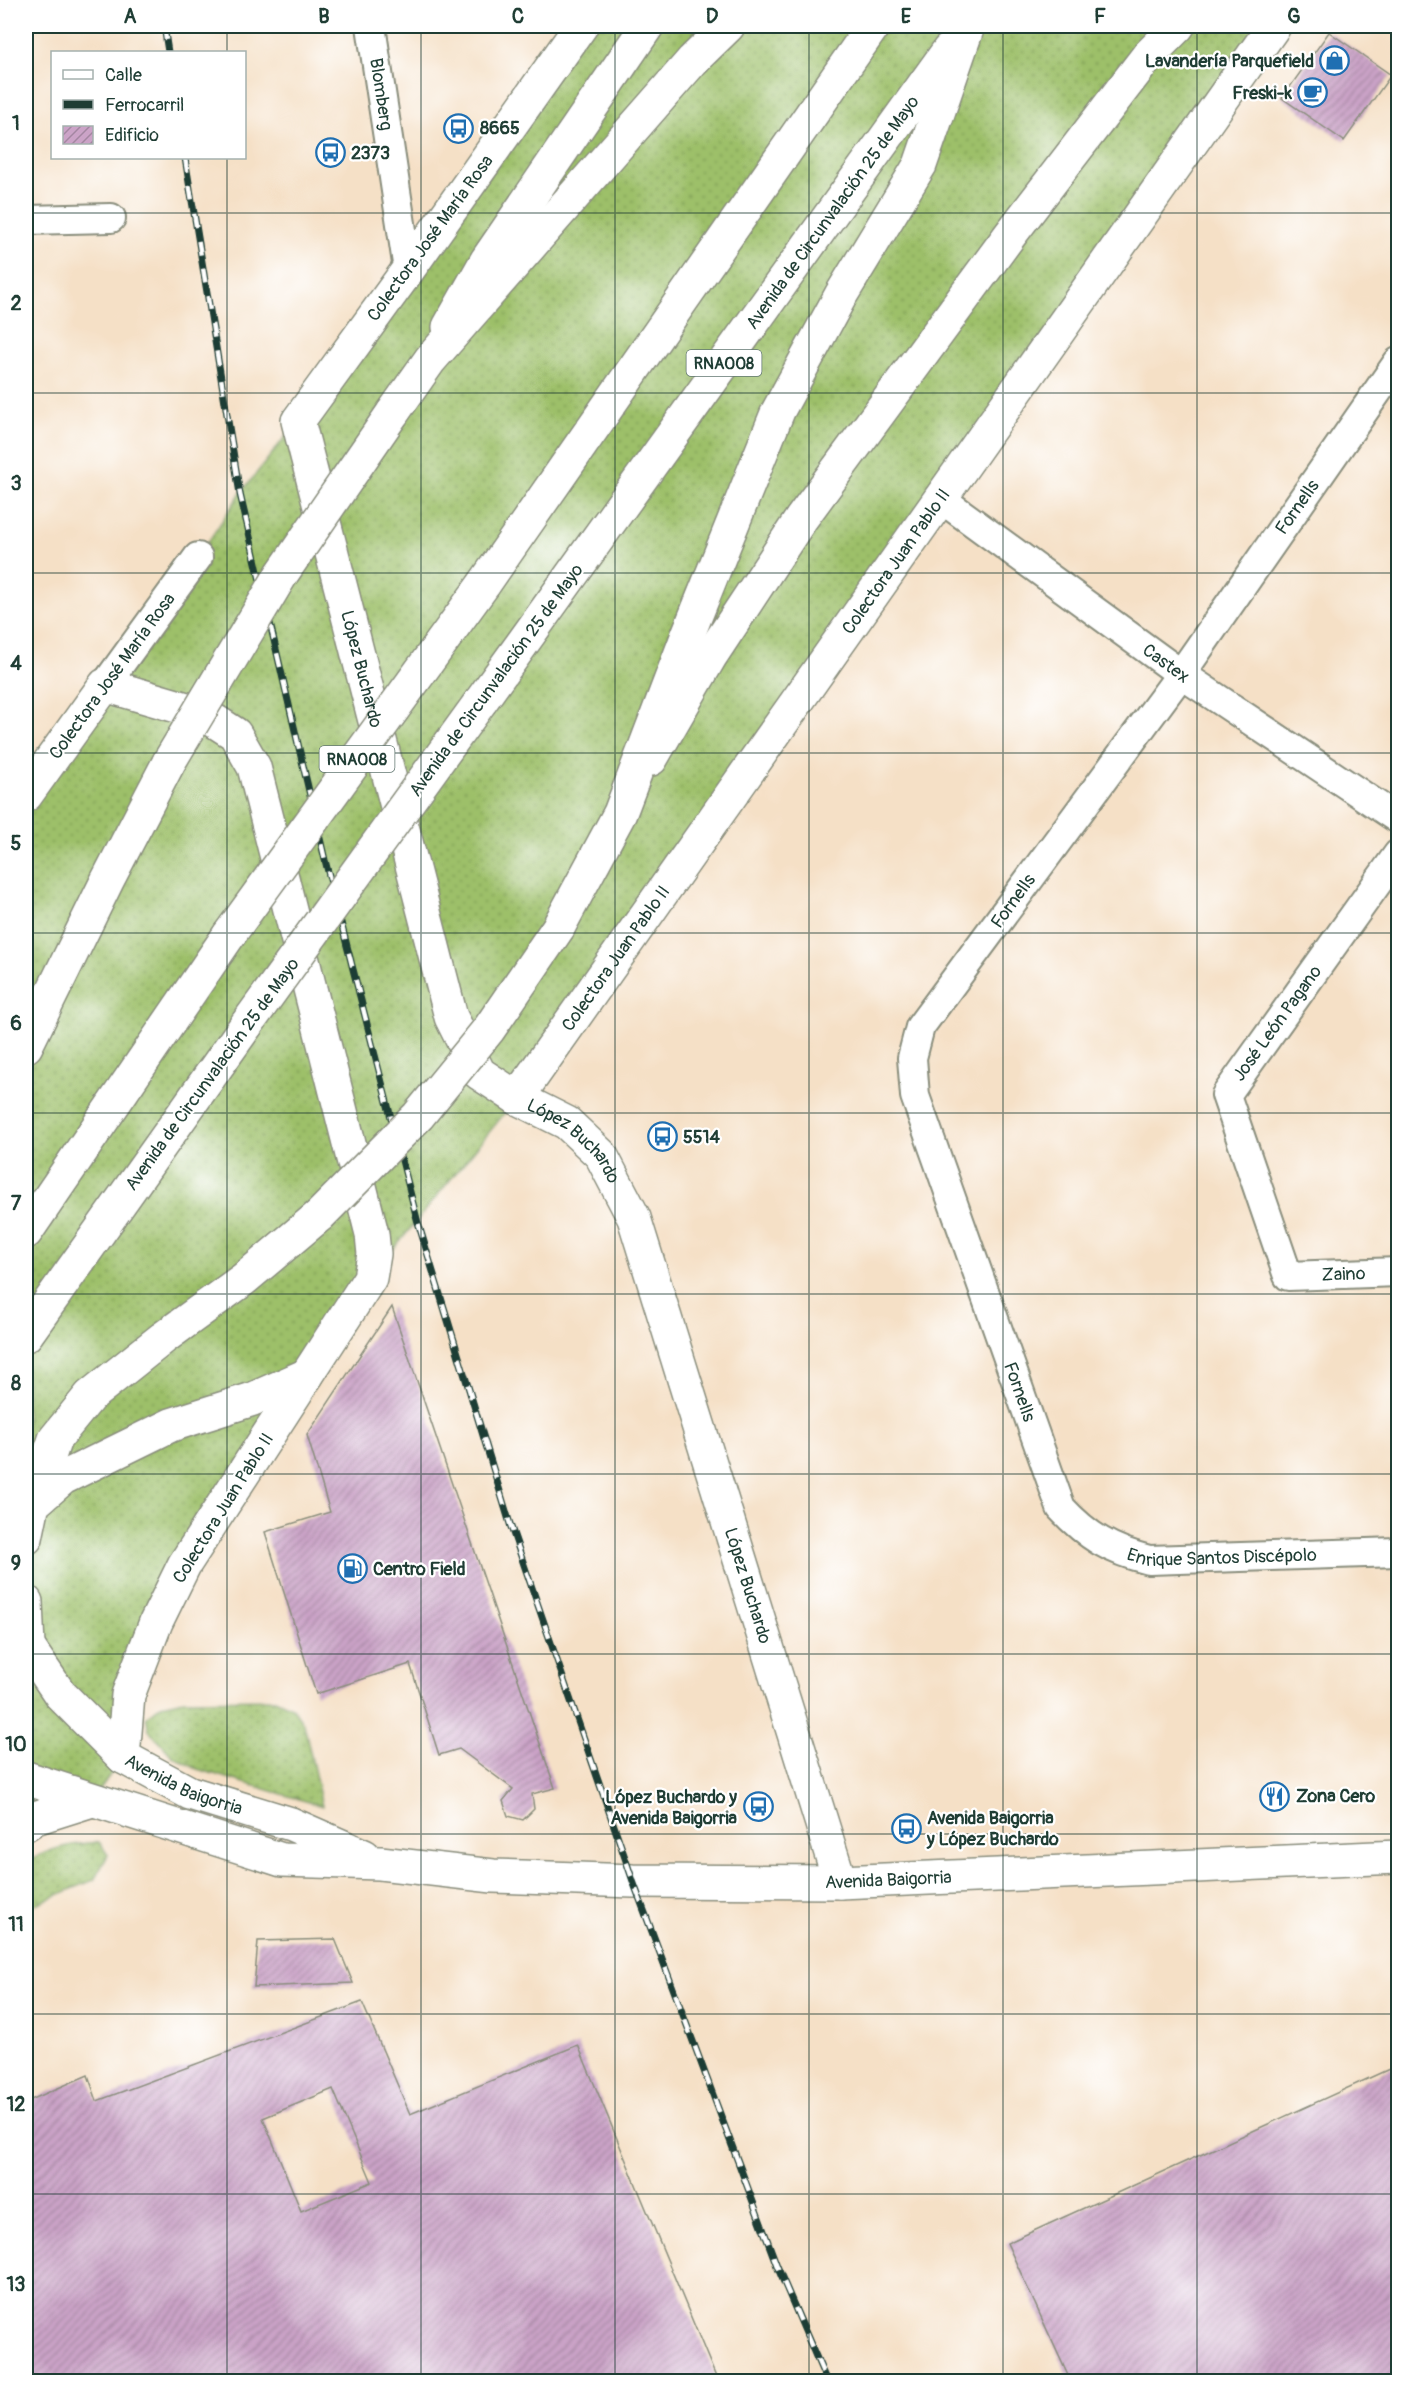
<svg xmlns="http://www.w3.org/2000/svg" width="1424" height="2407" font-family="Pangolin,sans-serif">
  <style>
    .grass { fill: url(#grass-dots); stroke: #5e7e4e; stroke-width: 1.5 }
    .building { fill: url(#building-hatch); fill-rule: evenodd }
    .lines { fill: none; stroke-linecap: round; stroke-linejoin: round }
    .minor-casing { stroke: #8a8e7d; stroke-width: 32 }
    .tertiary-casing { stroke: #8a8e7d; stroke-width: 36 }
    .secondary-casing { stroke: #8a8e7d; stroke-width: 36 }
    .trunk-casing { stroke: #8a8e7d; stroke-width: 36 }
    .motorway-casing { stroke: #8a8e7d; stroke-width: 36 }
    .minor { stroke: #fff; stroke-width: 28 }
    .tertiary { stroke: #fff; stroke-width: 33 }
    .secondary { stroke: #fff; stroke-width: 33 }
    .trunk { stroke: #fff; stroke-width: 33 }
    .motorway { stroke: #fff; stroke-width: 33 }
    .rail-casing { stroke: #1f3d34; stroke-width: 7 }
    .rail { stroke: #fff; stroke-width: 4.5; stroke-dasharray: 14; stroke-linecap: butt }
    .motorway-bridge-casing { stroke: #8a8e7d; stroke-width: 36; stroke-linecap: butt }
    .motorway-bridge { stroke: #fff; stroke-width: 33 }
    .grid { fill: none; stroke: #1f3d34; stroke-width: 1.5; stroke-opacity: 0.55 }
    .labels { text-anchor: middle; stroke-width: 4.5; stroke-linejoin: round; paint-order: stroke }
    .shield { fill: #fff; stroke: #627771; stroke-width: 1.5 }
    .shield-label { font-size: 16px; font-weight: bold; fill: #1f3d34 }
    .poi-label { font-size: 18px; font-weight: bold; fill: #1f3d34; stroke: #fff; text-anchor: start }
    .street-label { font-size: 18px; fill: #1f3d34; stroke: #fff }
    .neatline { fill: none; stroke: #1f3d34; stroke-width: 2 }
    .grid-label { font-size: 20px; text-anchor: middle; font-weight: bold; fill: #1f3d34 }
  </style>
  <defs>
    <pattern id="grass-dots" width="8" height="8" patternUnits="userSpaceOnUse" patternTransform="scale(1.5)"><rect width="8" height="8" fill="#9dc069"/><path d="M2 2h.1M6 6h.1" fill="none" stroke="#7f9d57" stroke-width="1.8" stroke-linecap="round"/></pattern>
    <pattern id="building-hatch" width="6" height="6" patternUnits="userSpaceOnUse" patternTransform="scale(1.5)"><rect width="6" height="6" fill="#cba3c7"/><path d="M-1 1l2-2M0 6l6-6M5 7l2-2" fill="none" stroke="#a486a2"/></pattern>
  </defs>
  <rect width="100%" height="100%" fill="#fff"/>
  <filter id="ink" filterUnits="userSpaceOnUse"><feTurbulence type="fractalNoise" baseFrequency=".0167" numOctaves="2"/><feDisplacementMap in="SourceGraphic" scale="12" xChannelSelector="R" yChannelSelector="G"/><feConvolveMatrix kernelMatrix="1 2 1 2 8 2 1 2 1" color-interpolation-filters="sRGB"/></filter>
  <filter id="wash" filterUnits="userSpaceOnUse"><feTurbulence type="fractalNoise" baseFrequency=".008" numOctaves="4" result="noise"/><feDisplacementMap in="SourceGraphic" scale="24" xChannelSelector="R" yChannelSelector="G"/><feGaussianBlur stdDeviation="1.35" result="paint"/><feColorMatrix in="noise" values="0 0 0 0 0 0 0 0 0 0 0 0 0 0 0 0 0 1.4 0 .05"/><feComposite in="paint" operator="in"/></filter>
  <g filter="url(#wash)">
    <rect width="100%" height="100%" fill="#f5e0c6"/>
    <g class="grass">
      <path d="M581,26h693l-757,1072 -147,180 -186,287 -61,192 -31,43 -66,24v-1029l172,-238 42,-63 58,-73z"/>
      <path d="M275,1699l17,8 12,17 18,82 -125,-37 -25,-13 -23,-26 -3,-13 15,-12 23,-5z"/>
      <path d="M99,1842l9,13 -14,25 -68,28v-44c21,-17 47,-20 73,-22z"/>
    </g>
    <g id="blocks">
      <g class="building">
        <path d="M1329,32l62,43 -47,66 -62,-43z"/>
        <path d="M392,1307l163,481 -23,6 2,15 -11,11 -15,-4 -5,-15 10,-12 -54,-40 -20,6 -29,-91 -94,30 -51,-162 65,-20 -23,-77z"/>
        <path d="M335,1939l18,44 -99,4 4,-46z"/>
        <path d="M362,2002l48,112 168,-69 140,337h-692v-280l62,-27 9,26zM333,2089l39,93 -71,29 -38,-93z"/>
        <path d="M1398,2065v317h-327l-64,-139z"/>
      </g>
    </g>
  </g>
  <g filter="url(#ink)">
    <use href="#blocks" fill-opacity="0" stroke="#8a8e7d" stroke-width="1.5"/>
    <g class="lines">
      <defs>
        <g id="minor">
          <path id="s1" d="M371,26l37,244"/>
          <path d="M26,220l85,-2"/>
          <path id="s2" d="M1398,362l-217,312 -261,353 -8,31 3,38 146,412c27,29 49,42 88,52l249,-8"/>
          <path id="s3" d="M940,498l241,176 217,145"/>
          <path d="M105,685l93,-128"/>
          <path id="s4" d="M1398,854l-172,241 62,181 110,-4"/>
        </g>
        <g id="tertiary">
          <path d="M26,795l79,-110 99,29 31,20 19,33 118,467 2,20 -4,24 -186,287 -28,57 -28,73 -5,62"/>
          <path d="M26,1538l7,-34 30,-26 108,-53 82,-26 54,-24"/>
          <path d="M26,1824l9,-6 57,-18"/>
        </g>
        <g id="secondary">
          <path id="s5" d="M581,26l-173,244 -110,151 153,596 28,56 38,25 50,25 34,32 33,63 206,664"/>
          <path d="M449,327l38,-67 160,-234"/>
          <path d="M651,759l59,-102 91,-138 209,-284 137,-178 31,-31"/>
          <path id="s6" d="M517,1098l757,-1072"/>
          <path id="s7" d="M28,1647l32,47 63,63 67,36 101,31 73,32"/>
          <path id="s8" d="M26,1778l256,82 98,3 113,13 140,5 207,1 558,-25"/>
        </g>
        <path id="trunk" d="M26,1602l2,45 -2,6"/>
        <g id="motorway">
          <path d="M392,414l38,-54 263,-300 35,-34"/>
          <path d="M484,584l389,-558"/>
          <path id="s9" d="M481,701l468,-651"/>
          <path d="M558,928l62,-115 67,-176 91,-226 63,-116 79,-130 48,-139"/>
          <path d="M26,1046l81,-165 62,-119"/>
          <path d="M26,1232l203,-297"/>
          <path d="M26,1335l221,-311"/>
          <path d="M33,1504l22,-65 35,-43 73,-58 81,-59 76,-64"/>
        </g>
      </defs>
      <use href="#minor" class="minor-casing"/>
      <use href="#tertiary" class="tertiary-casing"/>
      <use href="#secondary" class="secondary-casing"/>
      <use href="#trunk" class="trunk-casing"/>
      <use href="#motorway" class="motorway-casing"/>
      <use href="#minor" class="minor"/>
      <use href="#tertiary" class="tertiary"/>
      <use href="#secondary" class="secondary"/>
      <use href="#trunk" class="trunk"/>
      <use href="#motorway" class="motorway"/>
      <defs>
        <g id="rail">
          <path d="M164,26l4,26"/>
          <path d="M185,158l55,336 85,366 92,359 93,305 123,357 144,385 50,116"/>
        </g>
      </defs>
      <use href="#rail" class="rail-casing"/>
      <use href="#rail" class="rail"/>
      <defs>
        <g id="motorway-bridge">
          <path d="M169,762l112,-187 111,-161"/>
          <path d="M229,935l255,-351"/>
          <path d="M247,1024l234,-323"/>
          <path d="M320,1215l98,-99 71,-87 69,-101"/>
        </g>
      </defs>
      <use href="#motorway-bridge" class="motorway-bridge-casing"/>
      <use href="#motorway-bridge" class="motorway-bridge"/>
    </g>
  </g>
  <path class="grid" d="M227,26v26M421,26v2356M615,26v2356M809,26v2356M1003,26v2356M1197,26v2356M227,158v2224M26,213h1372M26,393h1372M26,573h1372M26,753h1372M26,933h1372M26,1113h1372M26,1294h1372M26,1474h1372M26,1654h1372M26,1834h1372M26,2014h1372M26,2194h1372"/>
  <defs>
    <symbol id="shop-ring" viewBox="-11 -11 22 22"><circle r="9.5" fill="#fff" stroke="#1f6fb2" stroke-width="1.5"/><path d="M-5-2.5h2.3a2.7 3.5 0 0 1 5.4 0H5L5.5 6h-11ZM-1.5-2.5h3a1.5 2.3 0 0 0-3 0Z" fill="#1f6fb2"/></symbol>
    <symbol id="cafe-ring" viewBox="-11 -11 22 22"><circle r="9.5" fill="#fff" stroke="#1f6fb2" stroke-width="1.5"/><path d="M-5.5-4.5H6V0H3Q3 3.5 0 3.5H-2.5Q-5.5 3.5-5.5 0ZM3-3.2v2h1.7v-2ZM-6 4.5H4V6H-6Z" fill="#1f6fb2"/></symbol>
    <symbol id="bus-ring" viewBox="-11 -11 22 22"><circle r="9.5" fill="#fff" stroke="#1f6fb2" stroke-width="1.5"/><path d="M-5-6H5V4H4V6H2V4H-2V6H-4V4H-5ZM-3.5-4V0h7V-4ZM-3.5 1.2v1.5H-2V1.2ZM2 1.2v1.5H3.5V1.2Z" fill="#1f6fb2"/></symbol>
    <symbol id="fuel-ring" viewBox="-11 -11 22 22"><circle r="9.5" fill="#fff" stroke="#1f6fb2" stroke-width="1.5"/><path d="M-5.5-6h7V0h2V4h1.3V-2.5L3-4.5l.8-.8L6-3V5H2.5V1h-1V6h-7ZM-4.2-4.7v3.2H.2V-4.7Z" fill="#1f6fb2"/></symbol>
    <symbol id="restaurant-ring" viewBox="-11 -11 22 22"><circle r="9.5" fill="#fff" stroke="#1f6fb2" stroke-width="1.5"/><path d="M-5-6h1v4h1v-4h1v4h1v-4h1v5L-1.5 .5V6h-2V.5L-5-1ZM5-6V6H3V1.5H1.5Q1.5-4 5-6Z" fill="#1f6fb2"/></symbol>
  </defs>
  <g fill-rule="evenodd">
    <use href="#shop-ring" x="1318" y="44" width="33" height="33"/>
    <use href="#cafe-ring" x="1296" y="76" width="33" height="33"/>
    <use href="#bus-ring" x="442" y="112" width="33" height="33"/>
    <use href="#bus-ring" x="314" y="136" width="33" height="33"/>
    <use href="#bus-ring" x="646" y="1120" width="33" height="33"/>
    <use href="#fuel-ring" x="336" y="1552" width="33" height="33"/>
    <use href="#restaurant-ring" x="1258" y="1780" width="33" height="33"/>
    <use href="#bus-ring" x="742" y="1790" width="33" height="33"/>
    <use href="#bus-ring" x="890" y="1812" width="33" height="33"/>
  </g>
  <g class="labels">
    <g class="shield">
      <rect x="686.5" y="350" width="75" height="26" rx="4.5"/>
      <rect x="319.5" y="746" width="75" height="26" rx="4.5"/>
    </g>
    <g class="shield-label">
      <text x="724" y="369">RNA008</text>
      <text x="357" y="765">RNA008</text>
    </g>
    <g class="poi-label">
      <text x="1314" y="67" text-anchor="end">Lavandería Parquefield</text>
      <text x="1292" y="99" text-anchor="end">Freski-k</text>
      <text x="480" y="134">8665</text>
      <text x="351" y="159">2373</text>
      <text x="683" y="1143">5514</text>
      <text x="373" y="1575">Centro Field</text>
      <text x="1296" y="1802">Zona Cero</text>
      <text x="737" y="1803" text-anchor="end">López Buchardo y<tspan x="737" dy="21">Avenida Baigorria</tspan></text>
      <text x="927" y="1824">Avenida Baigorria<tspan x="927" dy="21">y López Buchardo</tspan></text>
    </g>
    <g class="street-label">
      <text dy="6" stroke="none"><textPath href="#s1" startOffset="69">Blomberg</textPath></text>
      <text dy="6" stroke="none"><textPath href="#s9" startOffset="602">Avenida de Circunvalación 25 de Mayo</textPath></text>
      <text transform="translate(430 238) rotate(-54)" y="6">Colectora José María Rosa</text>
      <text transform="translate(1297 507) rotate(-55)" y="6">Fornells</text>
      <text dy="6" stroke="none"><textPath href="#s6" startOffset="657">Colectora Juan Pablo II</textPath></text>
      <text dy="6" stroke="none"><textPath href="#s3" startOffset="280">Castex</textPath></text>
      <text dy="6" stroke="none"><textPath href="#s5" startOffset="742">López Buchardo</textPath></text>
      <text transform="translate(112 676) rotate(-54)" y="6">Colectora José María Rosa</text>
      <text transform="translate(496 680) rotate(-54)" y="6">Avenida de Circunvalación 25 de Mayo</text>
      <text transform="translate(1013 901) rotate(-54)" y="6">Fornells</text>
      <text dy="6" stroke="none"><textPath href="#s6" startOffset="171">Colectora Juan Pablo II</textPath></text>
      <text transform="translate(1277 1023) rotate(-54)" y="6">José León Pagano</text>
      <text transform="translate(212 1074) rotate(-54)" y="6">Avenida de Circunvalación 25 de Mayo</text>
      <text dy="6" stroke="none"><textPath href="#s5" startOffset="1282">López Buchardo</textPath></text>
      <text dy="6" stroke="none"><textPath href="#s4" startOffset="543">Zaino</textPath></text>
      <text dy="6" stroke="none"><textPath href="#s2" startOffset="1203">Fornells</textPath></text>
      <text transform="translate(223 1508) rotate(-58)" y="6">Colectora Juan Pablo II</text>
      <text dy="6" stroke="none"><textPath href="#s2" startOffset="1503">Enrique Santos Discépolo</textPath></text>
      <text dy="6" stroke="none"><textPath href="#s5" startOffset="1768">López Buchardo</textPath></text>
      <text dy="6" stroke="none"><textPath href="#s7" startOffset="213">Avenida Baigorria</textPath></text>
      <text dy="6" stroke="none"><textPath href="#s8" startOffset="876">Avenida Baigorria</textPath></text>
    </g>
  </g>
  <rect width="1424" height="2407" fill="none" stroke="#fff" stroke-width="66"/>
  <rect x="51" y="51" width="195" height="108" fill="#ffffff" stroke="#a5b1ae" stroke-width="1.5"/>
  <rect x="63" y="70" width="30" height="9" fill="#ffffff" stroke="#a5b1ae" stroke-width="1.5"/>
  <text x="105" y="81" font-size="18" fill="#1f3d34">Calle</text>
  <rect x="63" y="100" width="30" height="9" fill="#1f3d34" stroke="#a5b1ae" stroke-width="1.5"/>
  <text x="105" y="111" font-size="18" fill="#1f3d34">Ferrocarril</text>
  <rect x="63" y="126" width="30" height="18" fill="url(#building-hatch)" stroke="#a5b1ae" stroke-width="1.5"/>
  <text x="105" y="141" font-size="18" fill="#1f3d34">Edificio</text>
  <rect x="33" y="33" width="1358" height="2341" class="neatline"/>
  <g class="grid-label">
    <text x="130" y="23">A</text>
    <text x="324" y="23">B</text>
    <text x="518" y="23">C</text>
    <text x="712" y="23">D</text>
    <text x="906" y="23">E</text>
    <text x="1100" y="23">F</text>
    <text x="1294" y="23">G</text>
    <text x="16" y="130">1</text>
    <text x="16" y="310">2</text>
    <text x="16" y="490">3</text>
    <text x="16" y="670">4</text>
    <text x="16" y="850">5</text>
    <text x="16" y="1030">6</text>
    <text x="16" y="1210">7</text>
    <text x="16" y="1390">8</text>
    <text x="16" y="1570">9</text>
    <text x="16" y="1751">10</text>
    <text x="16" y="1931">11</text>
    <text x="16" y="2111">12</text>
    <text x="16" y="2291">13</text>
  </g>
</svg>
